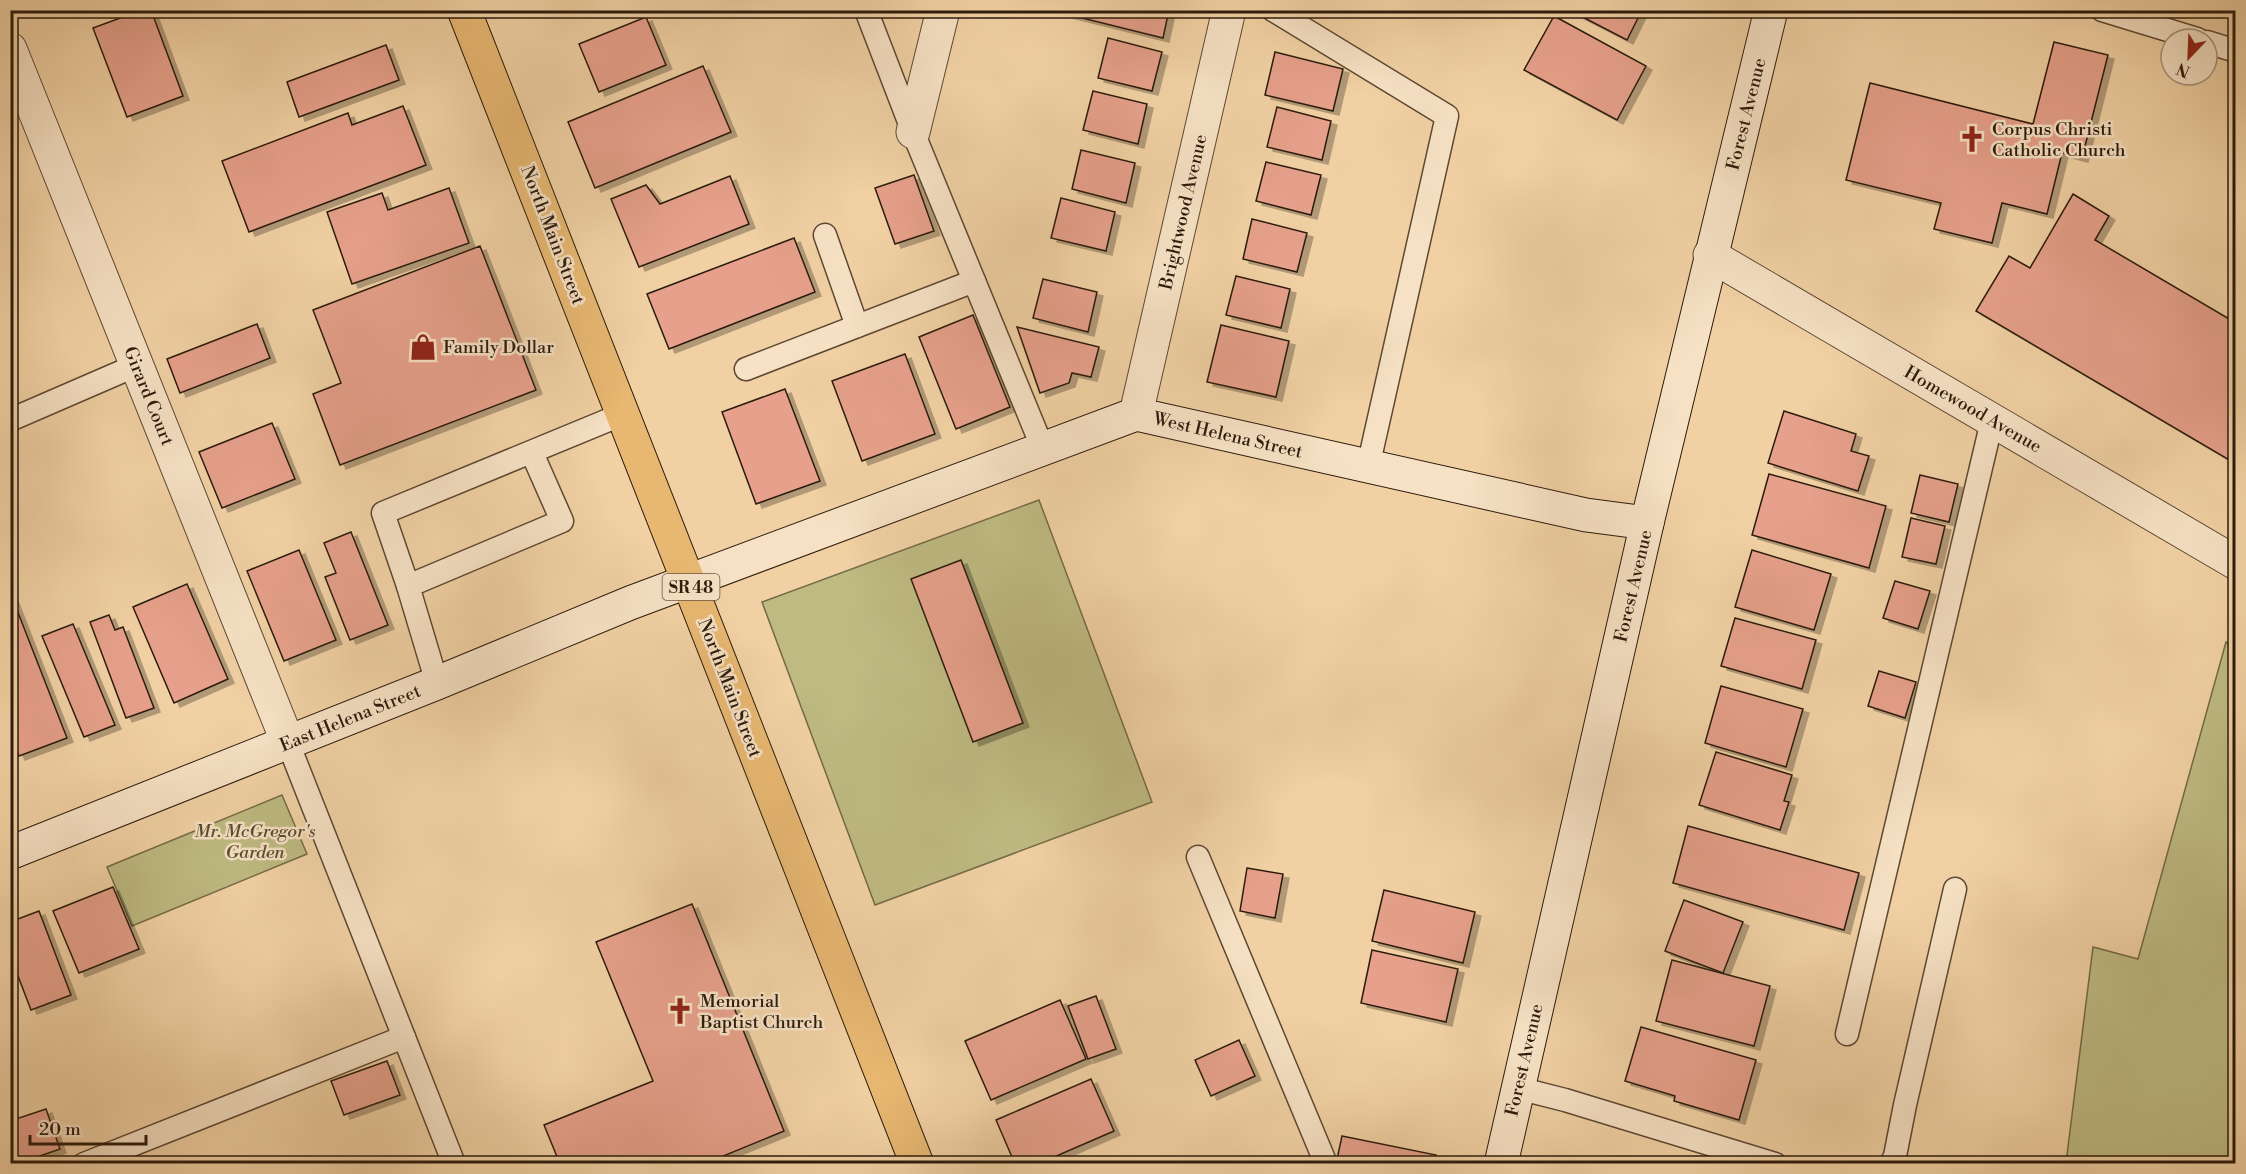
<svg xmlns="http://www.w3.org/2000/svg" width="2246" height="1174" font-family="'Libre Bodoni',serif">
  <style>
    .green { fill: #beba82; stroke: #756a47; stroke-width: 1.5 }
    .building { fill: #e6a08b; stroke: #2c1b0c; stroke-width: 1.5; filter: url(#shadow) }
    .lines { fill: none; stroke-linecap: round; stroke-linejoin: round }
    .lane-casing { stroke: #5d4832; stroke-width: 25 }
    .street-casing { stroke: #5d4832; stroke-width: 35 }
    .secondary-casing { stroke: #2c1b0c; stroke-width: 35 }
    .primary-casing { stroke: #2c1b0c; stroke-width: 35 }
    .lane { stroke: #f6e1c4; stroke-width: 22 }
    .street { stroke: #f6e1c4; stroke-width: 33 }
    .secondary { stroke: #f6e1c4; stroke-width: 33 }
    .primary { stroke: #e8b872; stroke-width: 33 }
    .labels { text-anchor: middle; stroke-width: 5; stroke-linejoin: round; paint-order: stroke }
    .shield { fill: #f6e1c4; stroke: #695643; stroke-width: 1.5 }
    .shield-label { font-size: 16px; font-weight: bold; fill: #2c1b0c }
    .street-label { font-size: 18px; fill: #2c1b0c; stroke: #f6e1c4 }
    .poi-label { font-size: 18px; fill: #2c1b0c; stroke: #f6e1c4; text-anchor: start }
    .park-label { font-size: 18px; font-style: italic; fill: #584b2f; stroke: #f6e1c4 }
  </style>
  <defs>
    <filter id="shadow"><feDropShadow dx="6" dy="4" stdDeviation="0" flood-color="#0004"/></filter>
  </defs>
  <rect width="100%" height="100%" fill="#f1d1a4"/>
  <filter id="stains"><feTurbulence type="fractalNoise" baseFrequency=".00333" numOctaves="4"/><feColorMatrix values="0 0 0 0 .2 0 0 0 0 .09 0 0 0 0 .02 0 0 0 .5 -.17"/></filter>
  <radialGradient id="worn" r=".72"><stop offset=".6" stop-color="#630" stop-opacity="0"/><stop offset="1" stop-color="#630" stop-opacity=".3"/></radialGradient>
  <g class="green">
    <path d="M1039,500l113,302 -277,103 -113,-303z"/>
    <path d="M2226,642l10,6 -1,515h-169l27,-216 45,12z"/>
    <path d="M282,795l25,59 -175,72 -25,-59z"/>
  </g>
  <g class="building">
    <path d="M142,10h9l32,86 -56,21 -34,-89z"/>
    <path d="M1067,10h102l-6,28 -97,-24z"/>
    <path d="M1569,10h73l-15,30z"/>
    <path d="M1554,16l92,50 -29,54 -93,-50z"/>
    <path d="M646,17l20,48 -67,27 -20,-48z"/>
    <path d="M1108,38l54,14 -10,39 -54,-13z"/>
    <path d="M2054,42l54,13 -26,103 -20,-5 -15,61 -45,-11 -10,40 -58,-14 7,-26 -95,-23 24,-97 163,41z"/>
    <path d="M386,45l13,35 -100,37 -12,-35z"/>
    <path d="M1275,52l68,17 -10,42 -68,-16z"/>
    <path d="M703,66l28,66 -136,56 -27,-66z"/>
    <path d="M1093,91l54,13 -9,40 -55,-14z"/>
    <path d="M403,106l23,59 -177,67 -27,-71 126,-48 4,12z"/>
    <path d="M1277,107l54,14 -9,39 -55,-13z"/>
    <path d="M1081,150l54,13 -9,40 -54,-14z"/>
    <path d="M1266,162l55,13 -10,40 -55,-14z"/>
    <path d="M914,175l20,56 -39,13 -20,-56z"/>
    <path d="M730,176l19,48 -110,43 -28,-68 35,-14 14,19z"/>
    <path d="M449,188l20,55 -117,41 -25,-72 55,-19 6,17z"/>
    <path d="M2073,194l36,22 -14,24 141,83v141l-260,-153 33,-55 21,12z"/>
    <path d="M1061,198l54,14 -9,39 -55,-13z"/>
    <path d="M1252,219l55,14 -10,39 -54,-13z"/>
    <path d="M794,238l21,54 -146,57 -22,-55z"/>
    <path d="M480,246l56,144 -196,75 -27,-71 28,-11 -28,-73z"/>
    <path d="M1236,276l54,13 -9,39 -55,-13z"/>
    <path d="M1043,279l54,13 -9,40 -55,-14z"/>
    <path d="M973,315l37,92 -54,22 -37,-92z"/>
    <path d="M257,324l13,34 -90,35 -13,-34z"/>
    <path d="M1221,325l68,16 -13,56 -69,-15z"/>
    <path d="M1017,327l82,20 -8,30 -19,-4 -3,10 -29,10z"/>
    <path d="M905,354l30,80 -73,27 -30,-80z"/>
    <path d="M785,389l35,92 -64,23 -34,-92z"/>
    <path d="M1784,411l72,23 -5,17 18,5 -11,35 -90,-28z"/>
    <path d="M272,423l23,56 -73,29 -23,-56z"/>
    <path d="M1769,474l117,32 -17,62 -117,-33z"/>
    <path d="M1920,475l38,9 -9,38 -38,-9z"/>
    <path d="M1911,518l34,8 -9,38 -34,-7z"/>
    <path d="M351,532l37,93 -38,15 -25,-63 11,-4 -12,-30z"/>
    <path d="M299,550l37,90 -52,21 -37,-90z"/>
    <path d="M1752,550l79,24 -17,56 -79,-23z"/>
    <path d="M961,560l62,163 -50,19 -62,-163z"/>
    <path d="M1895,581l35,10 -12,38 -35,-11z"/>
    <path d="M187,584l41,95 -54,24 -41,-96z"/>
    <path d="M10,592l57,146 -48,18 -9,-21z"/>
    <path d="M109,615l6,15 8,-3 31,81 -28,10 -36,-96z"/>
    <path d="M1735,618l81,22 -14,49 -81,-23z"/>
    <path d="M73,624l42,101 -31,12 -42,-101z"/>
    <path d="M1879,671l37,11 -11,36 -37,-12z"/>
    <path d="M1721,686l82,23 -17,58 -81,-24z"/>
    <path d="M1716,752l76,23 -8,26 5,1 -9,28 -81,-25z"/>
    <path d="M1688,826l171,47 -15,57 -171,-47z"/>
    <path d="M1247,868l36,6 -8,44 -35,-7z"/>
    <path d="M113,887l26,62 -60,24 -26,-62z"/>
    <path d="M1384,890l91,22 -12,51 -91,-22z"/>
    <path d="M1684,900l59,22 -20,51 -58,-22z"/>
    <path d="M692,904l92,227 -80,33h-144l-16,-39 109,-44 -57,-139z"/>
    <path d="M39,911l32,84 -40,15 -21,-55v-33z"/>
    <path d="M1372,950l86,19 -12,53 -85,-19z"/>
    <path d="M1672,960l98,26 -16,60 -98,-25z"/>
    <path d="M1096,996l20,53 -28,10 -20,-53z"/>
    <path d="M1060,1000l26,59 -95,41 -26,-59z"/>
    <path d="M1641,1027l115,33 -17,60 -65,-19 1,-5 -50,-15z"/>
    <path d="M1239,1040l16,36 -44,20 -16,-36z"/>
    <path d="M387,1061l13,34 -56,20 -13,-34z"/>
    <path d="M1091,1079l23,52 -76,33h-23l-19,-44z"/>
    <path d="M46,1109l14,40 -43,15h-7v-43z"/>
    <path d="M1342,1136l94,19 -2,9h-98z"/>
  </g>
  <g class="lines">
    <defs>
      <g id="lane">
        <path d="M866,10l47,122 130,317"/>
        <path d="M1273,10l174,106 -79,351"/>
        <path d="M2102,10l95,29"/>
        <path d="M2207,42l29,9"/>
        <path d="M825,235l32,91"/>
        <path d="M746,369l228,-88"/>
        <path d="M10,420l127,-55"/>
        <path d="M408,586l154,-65 -30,-68"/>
        <path d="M437,683l-29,-97 -25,-73 240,-99"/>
        <path d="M288,743l166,421"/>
        <path d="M1198,857l128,307"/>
        <path d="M1847,1034l145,-613"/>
        <path d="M1518,1088l47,12 210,64"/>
        <path d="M84,1164l320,-127"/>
        <path d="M1891,1164l4,-8 10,-51 50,-216"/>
      </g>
      <g id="street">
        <path d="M10,49l278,694"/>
        <path d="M913,132l30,-122"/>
        <path d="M1710,255l526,308"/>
        <path d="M1136,414l93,-404"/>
      </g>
      <g id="secondary">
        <path d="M10,853l427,-170 193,-80 506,-189 450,101 61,8"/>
        <path d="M1501,1164l146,-641 124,-513"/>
      </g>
      <path id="primary" d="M464,10l453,1154"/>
    </defs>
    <use href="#lane" class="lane-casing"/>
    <use href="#street" class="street-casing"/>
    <use href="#secondary" class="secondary-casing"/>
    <use href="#primary" class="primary-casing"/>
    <use href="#lane" class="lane"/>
    <use href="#street" class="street"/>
    <use href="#secondary" class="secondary"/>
    <use href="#primary" class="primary"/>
  </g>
  <defs>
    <symbol id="church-bare" viewBox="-9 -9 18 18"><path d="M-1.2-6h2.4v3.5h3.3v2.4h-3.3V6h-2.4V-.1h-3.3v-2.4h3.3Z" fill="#8f2418" stroke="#f6e1c4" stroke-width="2.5" paint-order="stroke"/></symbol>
    <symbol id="shop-bare" viewBox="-9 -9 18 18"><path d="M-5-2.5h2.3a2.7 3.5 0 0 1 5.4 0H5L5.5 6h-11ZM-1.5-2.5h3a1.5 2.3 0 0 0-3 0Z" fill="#8f2418" stroke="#f6e1c4" stroke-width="2.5" paint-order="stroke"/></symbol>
  </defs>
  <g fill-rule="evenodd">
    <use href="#church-bare" x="1953" y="120" width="38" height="38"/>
    <use href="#shop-bare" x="404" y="328" width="38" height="38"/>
    <use href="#church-bare" x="661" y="992" width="38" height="38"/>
  </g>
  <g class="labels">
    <rect class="shield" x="662.5" y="574" width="57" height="26" rx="4.5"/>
    <g class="shield-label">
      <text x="691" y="593">SR 48</text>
    </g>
    <g class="street-label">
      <text transform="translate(1746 114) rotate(-76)" y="6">Forest Avenue</text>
      <text transform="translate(1183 212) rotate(-77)" y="6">Brightwood Avenue</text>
      <text transform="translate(553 235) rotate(69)" y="6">North Main Street</text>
      <text transform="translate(149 396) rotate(68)" y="6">Girard Court</text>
      <text transform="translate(1973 409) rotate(30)" y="6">Homewood Avenue</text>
      <text transform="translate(1228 435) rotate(13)" y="6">West Helena Street</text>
      <text transform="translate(1633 586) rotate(-77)" y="6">Forest Avenue</text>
      <text transform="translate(730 688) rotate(69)" y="6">North Main Street</text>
      <text transform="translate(350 718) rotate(-22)" y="6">East Helena Street</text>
      <text transform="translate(1524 1060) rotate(-77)" y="6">Forest Avenue</text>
    </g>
    <g class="poi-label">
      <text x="1992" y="135">Corpus Christi<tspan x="1992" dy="21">Catholic Church</tspan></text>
      <text x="443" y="353">Family Dollar</text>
      <text x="700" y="1007">Memorial<tspan x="700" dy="21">Baptist Church</tspan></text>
    </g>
    <g class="park-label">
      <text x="255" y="837">Mr. McGregor's<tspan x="255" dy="21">Garden</tspan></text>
    </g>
  </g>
  <rect width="2246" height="1174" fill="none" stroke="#f1d1a4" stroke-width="36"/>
  <rect x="12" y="12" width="2222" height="1150" fill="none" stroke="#2c1b0c" stroke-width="3"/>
  <rect x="18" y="18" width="2210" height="1138" fill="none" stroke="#2c1b0c" stroke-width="1.5"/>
  <g transform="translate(2189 57) rotate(203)"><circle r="28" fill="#f6e1c4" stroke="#a5927a" stroke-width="1.5"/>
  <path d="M0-4.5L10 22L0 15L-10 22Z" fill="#8f2418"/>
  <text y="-9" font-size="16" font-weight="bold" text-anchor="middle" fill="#2c1b0c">N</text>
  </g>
  <path d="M30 1135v9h116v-9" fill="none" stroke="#2c1b0c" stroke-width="3"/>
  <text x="39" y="1135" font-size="18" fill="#2c1b0c" stroke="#f6e1c4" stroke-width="4.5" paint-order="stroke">20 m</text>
  <rect width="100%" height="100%" filter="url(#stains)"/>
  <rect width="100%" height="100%" fill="url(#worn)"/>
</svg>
